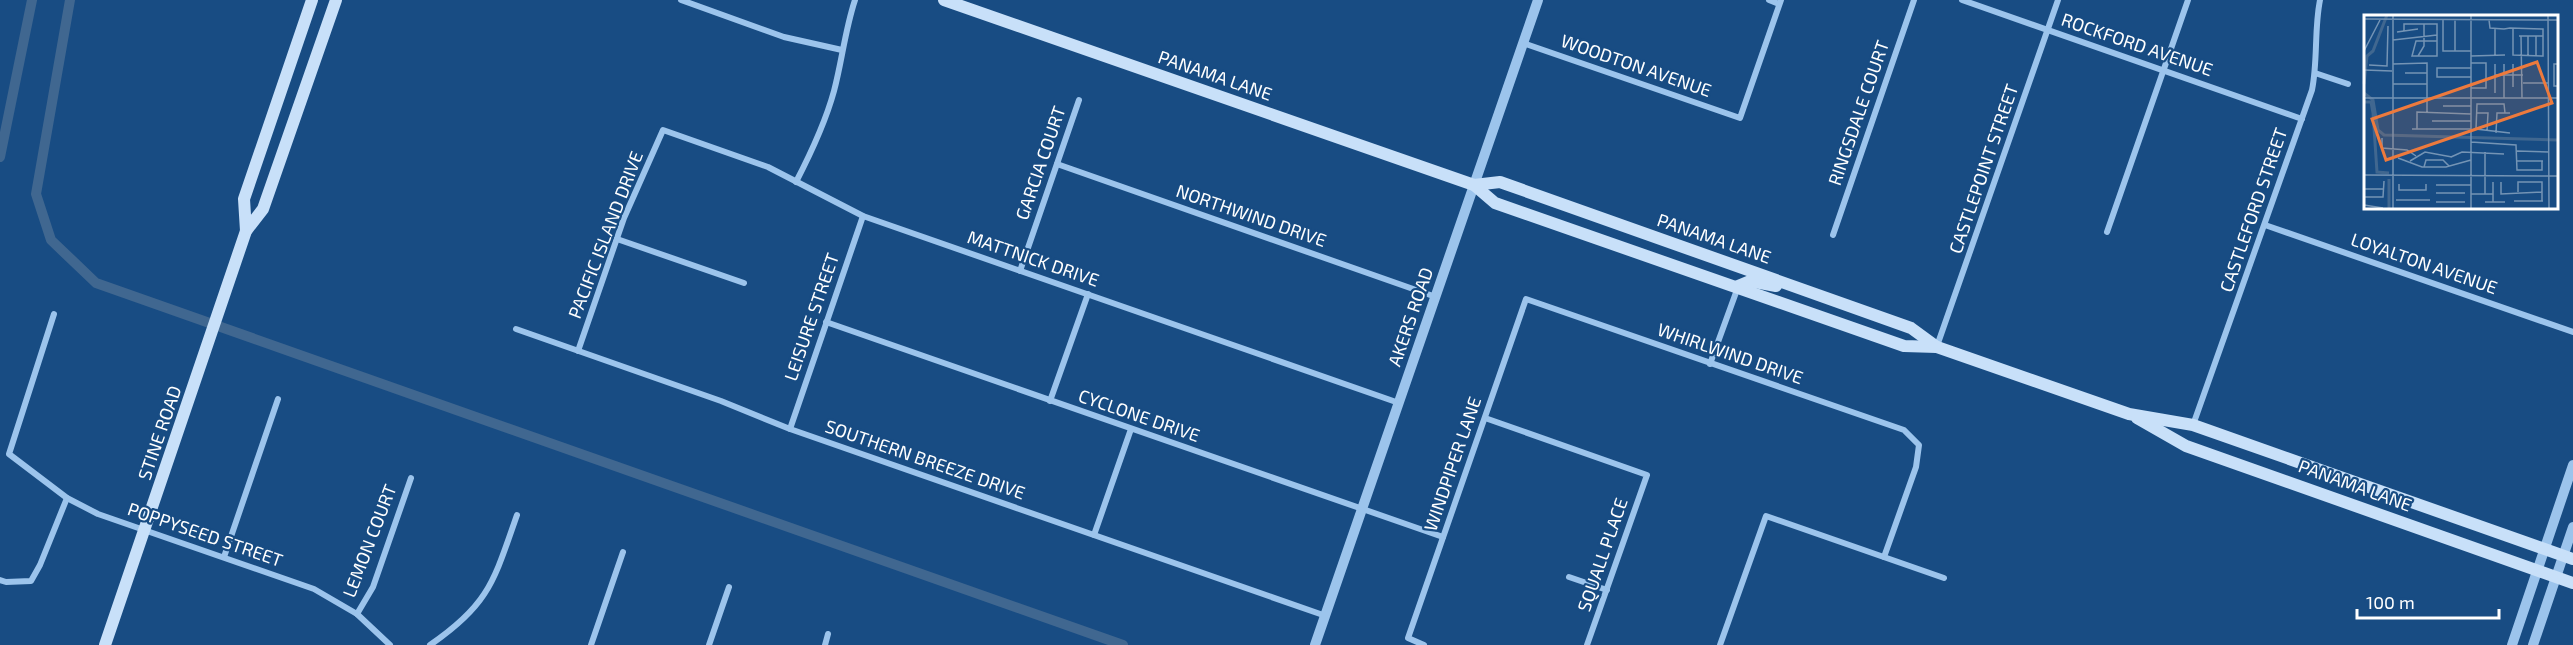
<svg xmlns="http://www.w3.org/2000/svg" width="2573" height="645" font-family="'Exo 2',sans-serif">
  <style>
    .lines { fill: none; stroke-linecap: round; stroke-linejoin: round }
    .canal { stroke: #406790; stroke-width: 10 }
    .minor { stroke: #9cc4ec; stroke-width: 6 }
    .tertiary { stroke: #9cc4ec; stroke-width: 10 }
    .secondary { stroke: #c8e0f9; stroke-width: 12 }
    .labels { text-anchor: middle; stroke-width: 4.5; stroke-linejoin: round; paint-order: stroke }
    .street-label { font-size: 18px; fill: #fff; stroke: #184c83 }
    .inset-river { fill: none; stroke: #406790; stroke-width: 3 }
    .inset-road { fill: none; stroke: #7494b5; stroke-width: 1.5 }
    .view { fill: #ed7a3d; fill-opacity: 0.15; stroke: #ed7a3d; stroke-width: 3 }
    .inset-edge { fill: none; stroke: #fff; stroke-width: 3 }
  </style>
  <rect width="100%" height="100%" fill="#184c83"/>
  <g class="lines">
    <g class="canal">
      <path d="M70,0l-34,194 15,46 45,43 1027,362"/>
      <path d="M0,157l32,-157"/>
    </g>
    <g class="minor">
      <path d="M681,0l103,37 58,13"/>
      <path d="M1769,0l10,4"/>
      <path d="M1962,0l340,119"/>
      <path d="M1523,43l217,75 41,-118"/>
      <path d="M2315,73l33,11"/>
      <path d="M1057,164l379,133"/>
      <path d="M796,182c15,-29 29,-58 38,-91 8,-30 11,-61 21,-91"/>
      <path d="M2265,225l308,107"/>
      <path d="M2107,232l81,-232"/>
      <path d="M1833,235l81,-235"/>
      <path d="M617,239l127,44"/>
      <path d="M1020,271l59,-171"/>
      <path d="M54,314l-45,140 58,44 31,16 216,75 43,25 33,31"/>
      <path d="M826,322l617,215"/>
      <path d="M516,329l205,72 69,28 536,187"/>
      <path d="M1937,346l121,-346"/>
      <path d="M578,351l46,-133 39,-88 105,37 95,49 536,187"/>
      <path d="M1710,364l28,-77"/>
      <path d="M1050,401l38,-107"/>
      <path d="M1485,418l162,57 -60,170"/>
      <path d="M2193,425l119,-335c6,-30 2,-60 8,-90"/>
      <path d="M790,429l73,-213"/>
      <path d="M1094,535l37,-106"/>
      <path d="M224,557l54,-158"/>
      <path d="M1569,577l38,13"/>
      <path d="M0,580l6,2 25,-1 9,-16 27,-67"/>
      <path d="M357,614l16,-27 38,-109"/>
      <path d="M430,645c60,-41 64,-65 87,-130"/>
      <path d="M591,645l32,-93"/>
      <path d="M709,645l20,-58"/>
      <path d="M825,645l3,-11"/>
      <path d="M1424,645l-16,-7 118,-339 378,131 15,15 -3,22 -32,90"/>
      <path d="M1720,645l46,-129 178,62"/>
    </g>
    <g class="tertiary">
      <path d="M1315,645l223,-645"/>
      <path d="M2512,645l61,-180"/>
      <path d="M2533,645l40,-118"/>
    </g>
    <g class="secondary">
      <path d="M944,0l530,185 21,18 409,143 33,1"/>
      <path d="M1474,185l26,-3 411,146 26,19 192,67 64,11 380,134"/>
      <path d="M246,231l-2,-32 68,-199"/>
      <path d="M1738,286l12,-5 26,5"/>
      <path d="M2137,418l49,28 387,137"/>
      <path d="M105,645l141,-414 17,-22 73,-209"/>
    </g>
  </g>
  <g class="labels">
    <g class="street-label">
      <text transform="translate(2137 45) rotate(19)" y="6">ROCKFORD AVENUE</text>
      <text transform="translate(1636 66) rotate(19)" y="6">WOODTON AVENUE</text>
      <text transform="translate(1215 76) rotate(19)" y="6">PANAMA LANE</text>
      <text transform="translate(1859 113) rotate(-71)" y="6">RINGSDALE COURT</text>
      <text transform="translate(1041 163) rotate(-71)" y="6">GARCIA COURT</text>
      <text transform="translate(1984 169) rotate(-71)" y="6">CASTLEPOINT STREET</text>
      <text transform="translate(2254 210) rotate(-71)" y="6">CASTLEFORD STREET</text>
      <text transform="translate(1251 216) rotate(19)" y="6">NORTHWIND DRIVE</text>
      <text transform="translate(606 235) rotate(-69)" y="6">PACIFIC ISLAND DRIVE</text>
      <text transform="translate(1714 239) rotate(19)" y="6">PANAMA LANE</text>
      <text transform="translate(1033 259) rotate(19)" y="6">MATTNICK DRIVE</text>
      <text transform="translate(2424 264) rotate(19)" y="6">LOYALTON AVENUE</text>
      <text transform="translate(812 317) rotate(-71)" y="6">LEISURE STREET</text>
      <text transform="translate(1411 317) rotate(-71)" y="6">AKERS ROAD</text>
      <text transform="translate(1730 354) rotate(19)" y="6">WHIRLWIND DRIVE</text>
      <text transform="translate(1139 416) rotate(19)" y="6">CYCLONE DRIVE</text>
      <text transform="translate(160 433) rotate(-71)" y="6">STINE ROAD</text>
      <text transform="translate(925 460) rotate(19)" y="6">SOUTHERN BREEZE DRIVE</text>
      <text transform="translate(1453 464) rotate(-71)" y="6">WINDPIPER LANE</text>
      <text transform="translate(2355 486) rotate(20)" y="6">PANAMA LANE</text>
      <text transform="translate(205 535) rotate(19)" y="6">POPPYSEED STREET</text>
      <text transform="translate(370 541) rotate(-69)" y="6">LEMON COURT</text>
      <text transform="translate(1603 555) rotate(-71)" y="6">SQUALL PLACE</text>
    </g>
  </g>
  <g transform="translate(2364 15)">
    <rect width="194" height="194" fill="#184c83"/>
    <path class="inset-river" d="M0,69l3,-28 6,-5 14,-36M0,78l9,7 5,30 6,5 174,5M0,87h7l2,11 4,59 12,1M25,164v29"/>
    <path class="inset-road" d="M29,0v193M107,0v193M184,0l1,193M0,4l194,1M79,5v31h28M125,5l1,8 14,1 6,-1 33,1v27l-30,-1v-27M33,17l21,-3M40,17v-8h33v32h-25l4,-15h21M155,21h24M157,21l1,62M164,21v19M172,21v20M29,25l44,-5M0,36l16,-31M91,36v-31M131,40v-27M54,41l6,-10v-22M107,41l34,-1M107,48h15v25h-15M29,49l34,-1v50M194,49h-4v22h4M5,50l18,1 1,-40M107,53h-34v9h34M0,55l28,1M41,58h22M131,60h28M159,68h26M29,69h34M149,72v-23M131,78v-29M0,83h194M140,83v-34M79,91h28M113,98h11l-1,18M141,98l-1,-9h-27l-1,25 34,4M68,106h39M48,114h59M53,114v-17l54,2M132,118l1,-20h13M18,123v10l25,2 9,6M107,127l45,3 1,25h25v-9M153,136l32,1M87,142l11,-5 42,2M34,143l24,9h24l25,-7M46,146l15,-9 27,5M153,146h26M60,152l2,-7h17l6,6M0,160l194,1M129,167v20M137,167v12l41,-2M35,169v6h27v-6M72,170h35M0,174h20M154,177v-10h24v19M72,178h29M107,179h22M121,179v-42M0,182h19l1,-16M32,185h34M150,186h29M72,187h29M121,187h20M0,190l19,3"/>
    <path class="view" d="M173,47l15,41 -166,57 -14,-41z"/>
    <rect width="194" height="194" class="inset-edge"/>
  </g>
  <path d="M2357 609v9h142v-9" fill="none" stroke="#ffffff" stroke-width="3"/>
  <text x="2366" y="609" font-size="18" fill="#ffffff" stroke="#184c83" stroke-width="4.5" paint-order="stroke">100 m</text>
</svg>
